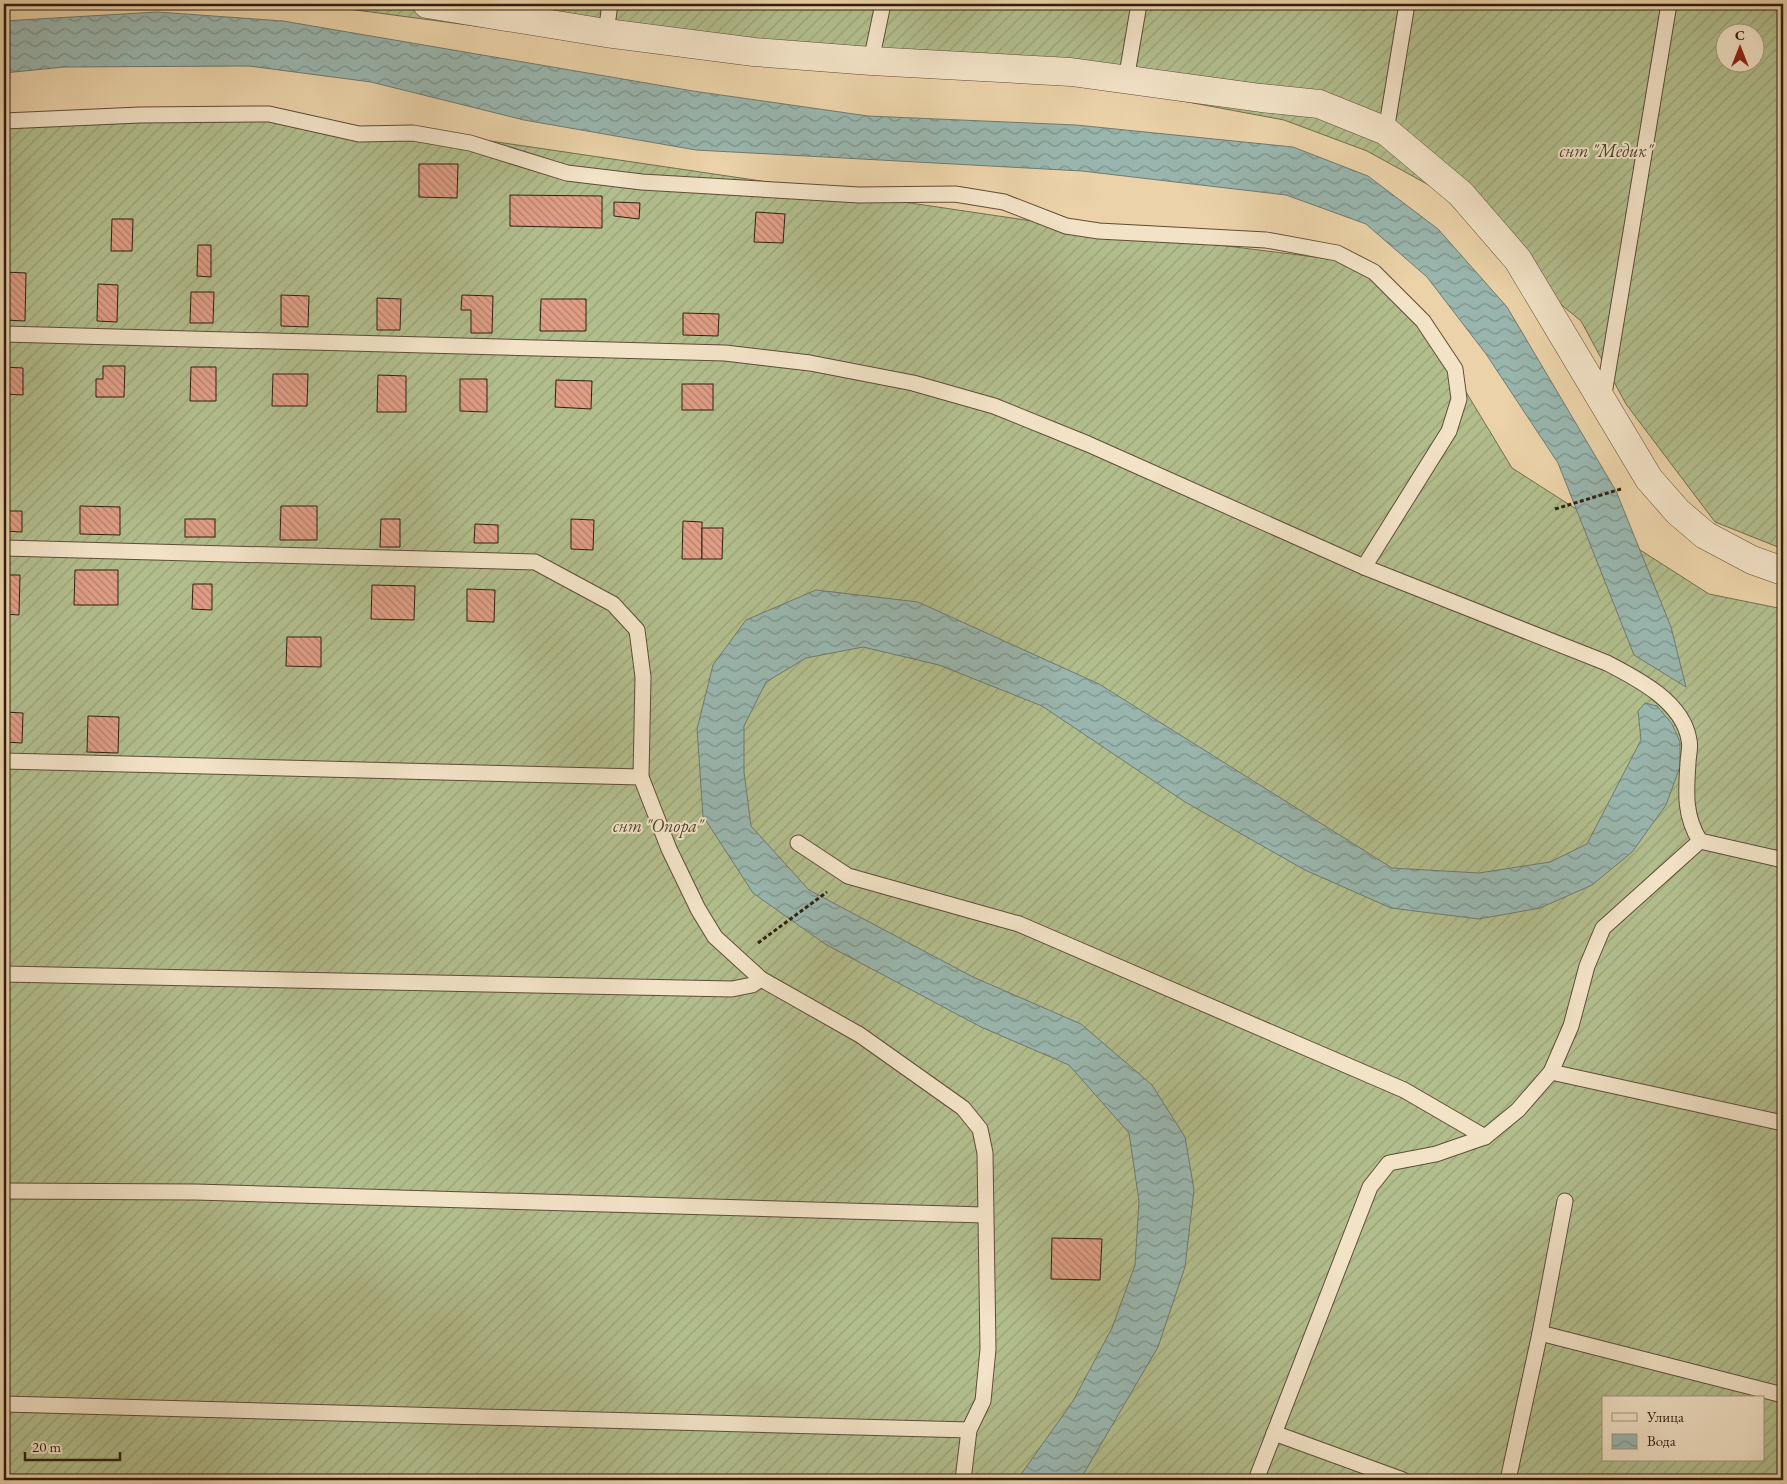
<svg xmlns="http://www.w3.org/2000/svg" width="1787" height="1484" font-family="'EB Garamond',serif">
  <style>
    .garden { fill: url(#garden-furrows); stroke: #716e4f; fill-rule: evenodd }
    .water { fill: url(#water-waves); stroke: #6f7a70 }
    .building { fill: url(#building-back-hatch); stroke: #301f12 }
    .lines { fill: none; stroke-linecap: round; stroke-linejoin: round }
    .service-casing { stroke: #5f4c38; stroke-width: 17 }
    .minor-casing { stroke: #5f4c38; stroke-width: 29 }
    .path { stroke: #301f12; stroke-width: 3; stroke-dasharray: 4 2.5; stroke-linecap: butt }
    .service { stroke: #f2e2c6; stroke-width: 15 }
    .minor { stroke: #f2e2c6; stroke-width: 28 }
    .labels { text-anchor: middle; stroke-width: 4; stroke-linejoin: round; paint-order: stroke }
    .park-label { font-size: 18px; font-style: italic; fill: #504630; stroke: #f2e2c6 }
  </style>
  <defs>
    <pattern id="garden-furrows" width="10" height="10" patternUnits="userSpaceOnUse" patternTransform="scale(1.25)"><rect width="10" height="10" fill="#b2bd8c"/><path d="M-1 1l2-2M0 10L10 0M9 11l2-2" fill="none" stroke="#99a278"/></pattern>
    <pattern id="water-waves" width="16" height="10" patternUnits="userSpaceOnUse" patternTransform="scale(1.25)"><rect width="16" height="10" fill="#99b6ae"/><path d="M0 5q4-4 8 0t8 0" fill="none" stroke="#7d938c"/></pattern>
    <pattern id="building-back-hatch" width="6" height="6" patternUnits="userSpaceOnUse" patternTransform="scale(1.25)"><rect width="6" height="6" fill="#df9e85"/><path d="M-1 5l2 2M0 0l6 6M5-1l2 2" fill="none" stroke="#b5806b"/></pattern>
  </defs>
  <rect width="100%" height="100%" fill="#ebd2a8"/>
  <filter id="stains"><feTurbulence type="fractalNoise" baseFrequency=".004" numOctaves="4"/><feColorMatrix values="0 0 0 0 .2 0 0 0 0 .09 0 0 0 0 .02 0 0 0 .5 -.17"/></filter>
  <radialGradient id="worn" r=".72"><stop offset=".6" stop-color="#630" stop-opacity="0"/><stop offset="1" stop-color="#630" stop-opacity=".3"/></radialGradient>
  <g class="garden">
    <path d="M311,4h1472v545l-68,-27 -89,-118 -45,-83 -81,-67 -64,-65 -69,-38 -83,-31 -166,-31 -508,-45zM1724,32h30v30h-30z"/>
    <path d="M145,108l325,30 596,88 289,36 68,59 89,147 197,126 74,15v871h-1779v-1362zM1603,1398h160v62h-160z"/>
  </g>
  <g class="water">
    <path d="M157,12l126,9 410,70 175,25 208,9 217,22 75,29 70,53 69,78 109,184 55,136 15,60 -52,-32 -76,-192 -72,-109 -59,-77 -61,-53 -80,-29 -204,-24 -386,-21 -172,-30 -153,-38 -122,-16 -185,1 -60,6v-52z"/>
    <path d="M816,590l102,12 181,82 293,184 87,5 71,-11 37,-18 54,-104 -3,-29 7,-8 12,3 15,18 8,18v25l-14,38 -34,47 -40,33 -52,23 -61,11 -88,-11 -86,-38 -120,-68 -143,-96 -103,-41 -76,-18 -57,11 -40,24 -22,44v46l7,54 58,64 164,87 108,47 71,61 33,52 9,53 -9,77 -27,80 -78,133h-63l56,-79 39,-73 23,-63 4,-64 -10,-68 -60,-68 -88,-38 -156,-83 -72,-51 -50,-77 -6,-87 16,-64 33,-45z"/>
  </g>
  <g class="building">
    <path d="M419,164h39l-1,34 -38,-1z"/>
    <path d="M510,195l92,1v32l-92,-2z"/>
    <path d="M614,202l26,1 -1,16 -25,-3z"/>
    <path d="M756,212l29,2 -2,29 -29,-1z"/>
    <path d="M112,219h21l-1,32h-21z"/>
    <path d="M198,245h13v32l-14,-1z"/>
    <path d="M4,272l22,1 -1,48 -21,-1z"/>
    <path d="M98,284l20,1 -1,37 -20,-1z"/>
    <path d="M191,292h23l-1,31h-23z"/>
    <path d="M281,295l28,1 -1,31 -27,-1z"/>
    <path d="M462,295l31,1 -1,37h-21v-23h-10z"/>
    <path d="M377,298l24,1 -1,31h-23z"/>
    <path d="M541,299h45v32h-46z"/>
    <path d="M683,313l36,1 -1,22 -35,-1z"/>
    <path d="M103,366h22l-1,31h-28v-18h7z"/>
    <path d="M4,367l19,1v27l-19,-1z"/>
    <path d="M191,367h25v34h-26z"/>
    <path d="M273,374h35l-1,32h-35z"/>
    <path d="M378,375l28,1v36h-29z"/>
    <path d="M460,379h27v33l-27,-1z"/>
    <path d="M556,380l36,1 -1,28 -36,-2z"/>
    <rect x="682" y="384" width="31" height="26"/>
    <path d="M80,506l40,1v28l-40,-1z"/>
    <path d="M281,506h36v34h-37z"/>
    <path d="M4,511h18v21l-18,-1z"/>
    <rect x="185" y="519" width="30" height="18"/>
    <path d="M381,519h19v28h-20z"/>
    <path d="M571,519l23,1 -1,30 -22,-1z"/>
    <path d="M683,521l19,1v37h-20z"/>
    <path d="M475,524l23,1v18h-24z"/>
    <path d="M702,528h21l-1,31h-20z"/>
    <path d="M75,570h43v35h-44z"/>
    <path d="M4,575h16l-1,40 -15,-1z"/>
    <path d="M193,584h19v26l-20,-1z"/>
    <path d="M372,585l43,1 -1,34 -43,-1z"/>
    <path d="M467,589l28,1 -1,32 -27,-1z"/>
    <path d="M287,637h34v30l-35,-1z"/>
    <path d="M4,712l19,1 -1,30 -18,-1z"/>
    <path d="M88,716l31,1 -1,36 -31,-1z"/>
    <path d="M1052,1238l50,1 -2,41 -49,-1z"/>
  </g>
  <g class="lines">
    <defs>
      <g id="service">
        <path d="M606,33l4,-29"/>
        <path d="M871,61l12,-57"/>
        <path d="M1126,80l13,-76"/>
        <path d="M4,121l136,-6 129,-1 90,20 54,-1 57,10 97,30 75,9 217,13 96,-1 49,8 62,24 33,5 167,9 71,13 37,19 49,49 32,48 4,30 -10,32 -85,136"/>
        <path d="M1386,131l21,-127"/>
        <path d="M4,334l721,19 85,10 103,20 81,23 94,38 276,123 243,96c31,16 76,39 82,77 2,7 -1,16 -1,23 -2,29 -4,53 12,78l83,19"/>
        <path d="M1603,400l66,-396"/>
        <path d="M4,548l531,14 78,42 24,26 6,47 -2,100 28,72 29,60 17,28 46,42 99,56 103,73 17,21 5,24 3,196 -5,52 -14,29 -6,50"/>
        <path d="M4,761l637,16"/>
        <path d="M798,843l50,33 171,48 385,166 81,47"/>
        <path d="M4,974l728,15 20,-4 9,-6"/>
        <path d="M1551,1072l232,51"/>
        <path d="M4,1191l191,1 789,23"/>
        <path d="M1540,1333l243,62"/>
        <path d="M4,1404l965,26"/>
        <path d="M1274,1433l129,47"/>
        <path d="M1256,1480l114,-293 19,-24 47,-9 49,-17 33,-27 33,-38 20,-46 16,-60 16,-38 97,-87"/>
        <path d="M1508,1480l32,-147 25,-132"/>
      </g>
      <path id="minor" d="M427,4l179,29 148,19 117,9 200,11 190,26 58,6 67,27 75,63 57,66 131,219 29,33 27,23 47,25 31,11"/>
    </defs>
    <use href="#service" class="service-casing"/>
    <use href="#minor" class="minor-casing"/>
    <g class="path">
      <path d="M1555,509l66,-20"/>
      <path d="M758,943l69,-51"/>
    </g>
    <use href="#service" class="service"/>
    <use href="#minor" class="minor"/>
  </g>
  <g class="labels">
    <g class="park-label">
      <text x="1606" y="157">снт "Медик"</text>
      <text x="658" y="832">снт "Опора"</text>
    </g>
  </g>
  <rect width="1787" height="1484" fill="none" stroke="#ebd2a8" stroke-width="20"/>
  <rect x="5" y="5" width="1777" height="1474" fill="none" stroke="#301f12" stroke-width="2.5"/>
  <rect x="10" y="10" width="1767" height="1464" fill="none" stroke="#301f12"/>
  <rect x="1602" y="1396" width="162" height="65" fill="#f2e2c6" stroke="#a4947e"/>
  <rect x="1612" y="1413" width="25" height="8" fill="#f2e2c6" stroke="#a4947e"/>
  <text x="1647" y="1422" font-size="15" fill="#301f12">Улица</text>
  <rect x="1612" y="1434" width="25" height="15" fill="url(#water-waves)" stroke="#a4947e"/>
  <text x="1647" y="1446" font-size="15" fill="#301f12">Вода</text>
  <g transform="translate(1740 48)"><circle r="24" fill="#f2e2c6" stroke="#a4947e"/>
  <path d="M0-4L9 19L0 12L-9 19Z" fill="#8f2418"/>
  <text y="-8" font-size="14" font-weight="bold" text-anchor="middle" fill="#301f12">С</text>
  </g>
  <path d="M25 1452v8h95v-8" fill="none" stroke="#301f12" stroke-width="2.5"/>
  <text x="32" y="1452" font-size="15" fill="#301f12" stroke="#f2e2c6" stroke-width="4" paint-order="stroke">20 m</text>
  <rect width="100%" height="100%" filter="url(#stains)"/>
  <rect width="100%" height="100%" fill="url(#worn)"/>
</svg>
